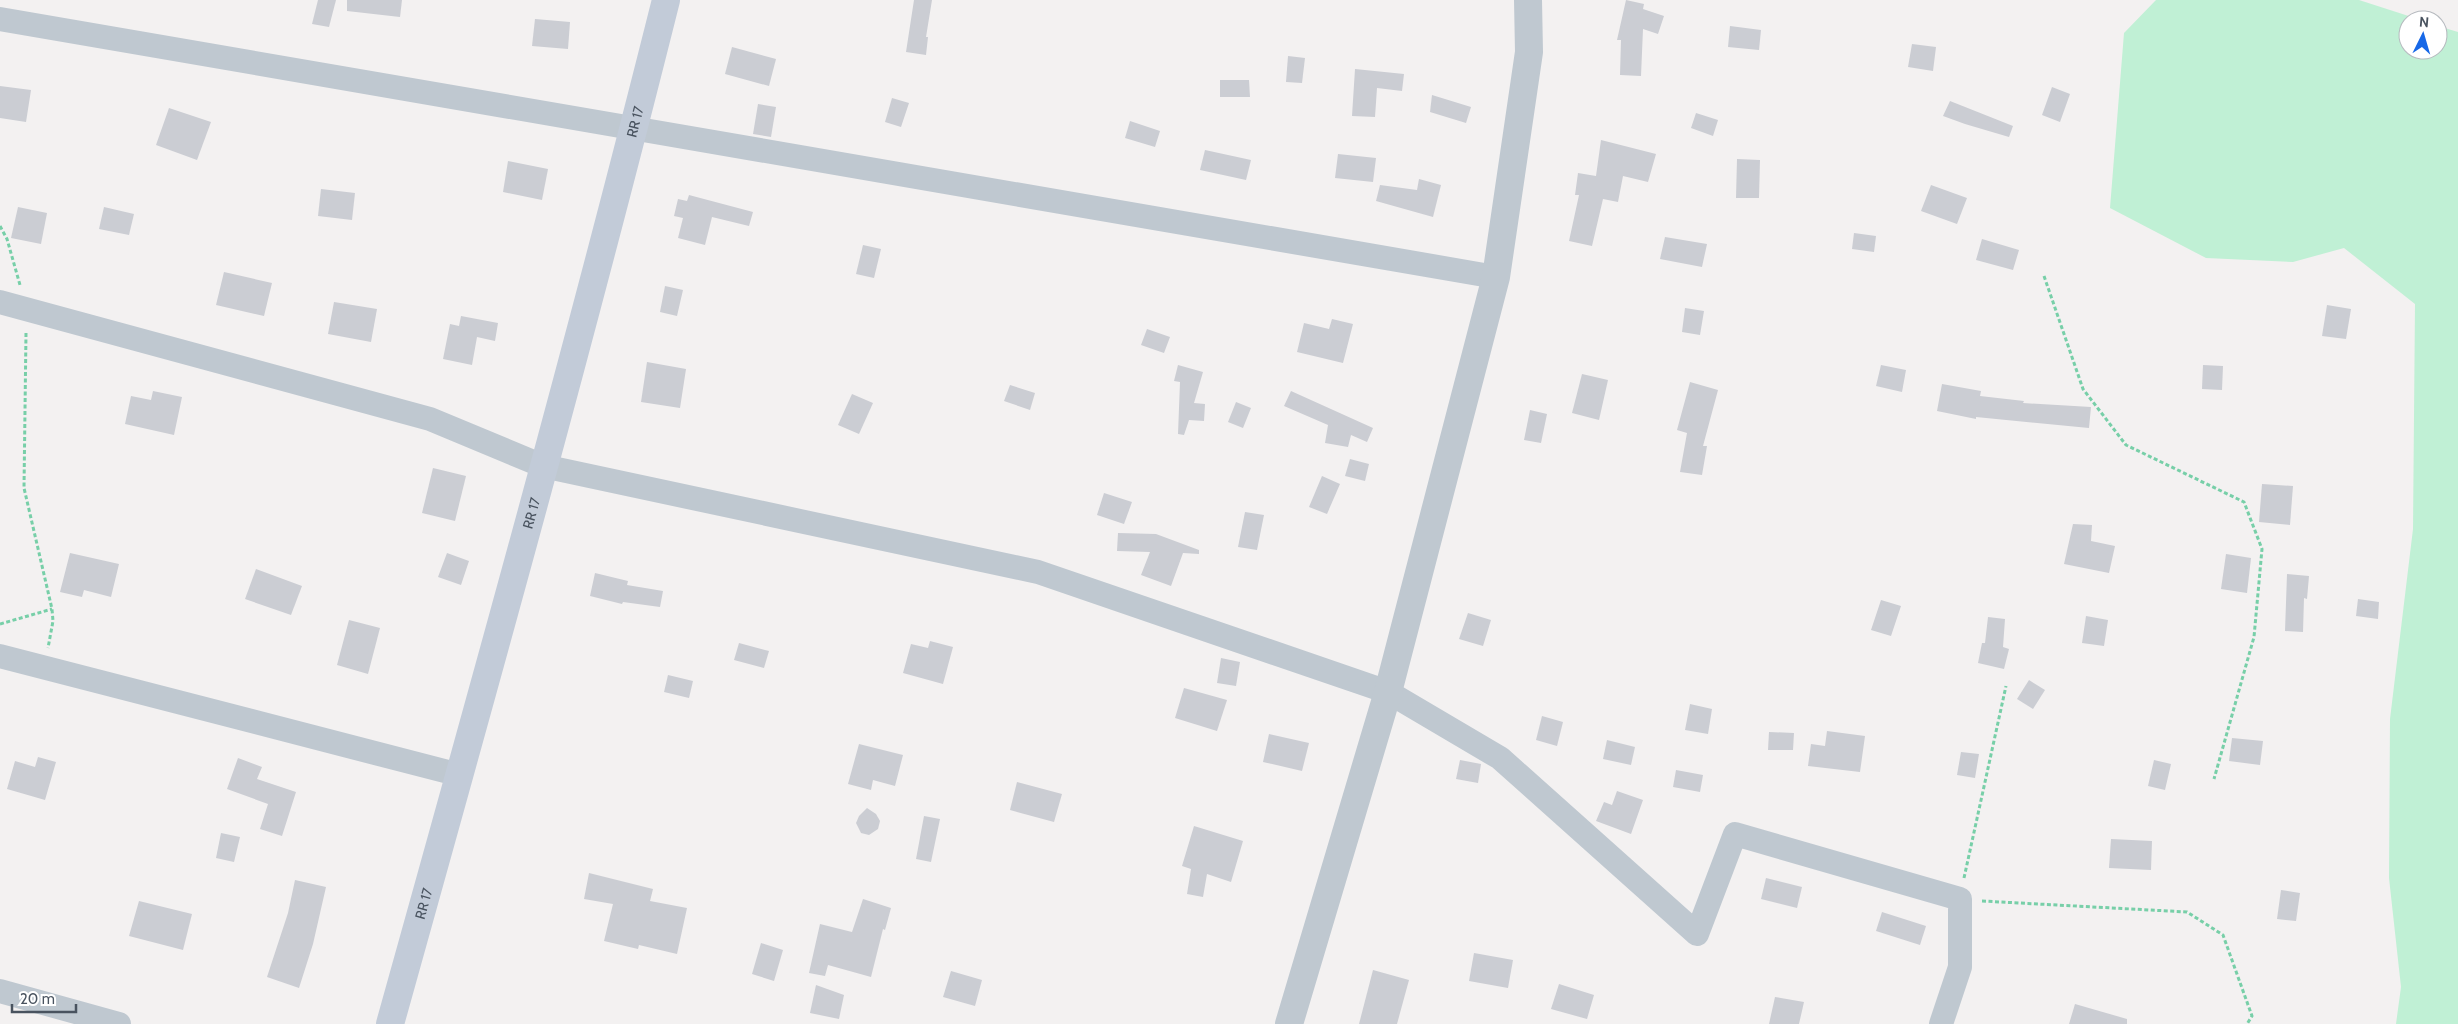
<svg xmlns="http://www.w3.org/2000/svg" width="2458" height="1024" font-family="Cabin,sans-serif">
  <style>
    .green { fill: #c0f0d5 }
    .building { fill: #cbcdd3 }
    .lines { fill: none; stroke-linecap: round; stroke-linejoin: round }
    .path { stroke: #77cfa8; stroke-width: 3; stroke-dasharray: 4 2.5; stroke-linecap: butt }
    .minor { stroke: #bfc8d0; stroke-width: 24 }
    .tertiary { stroke: #bfc8d0; stroke-width: 28 }
    .secondary { stroke: #c2cbd8; stroke-width: 28 }
    .labels { text-anchor: middle; stroke-width: 4; stroke-linejoin: round; paint-order: stroke }
    .street-label { font-size: 14px; fill: #49535f; stroke: #fff }
  </style>
  <rect width="100%" height="100%" fill="#f3f1f1"/>
  <path class="green" d="M2156,0h203l62,20h-13v30h30v-24l20,6v992h-62l5,-37 -12,-109 1,-159 23,-190 2,-225 -71,-56 -51,14 -87,-4 -96,-50 14,-175z"/>
  <g class="building">
    <path d="M318,0h18l-7,27 -17,-3z"/>
    <path d="M347,0h55l-2,17 -53,-6z"/>
    <path d="M914,0h18l-6,37h2l-2,18 -20,-3z"/>
    <path d="M1626,0l18,4 -1,5 21,7 -6,18 -15,-5 -2,47 -21,-1 1,-35h-4z"/>
    <path d="M535,19l35,3 -2,27 -36,-3z"/>
    <path d="M1730,26l31,4 -2,20 -31,-3z"/>
    <path d="M1912,44l24,3 -3,24 -25,-4z"/>
    <path d="M732,47l44,12 -7,27 -44,-12z"/>
    <path d="M1288,56l17,2 -3,25 -16,-1z"/>
    <path d="M1355,69l49,5 -2,17 -25,-3 -2,29 -23,-1z"/>
    <path d="M1220,80h29l1,17h-30z"/>
    <path d="M0,86l31,4 -5,32 -26,-4z"/>
    <path d="M2052,87l18,7 -10,28 -18,-7z"/>
    <path d="M1432,95l39,12 -5,16 -36,-11z"/>
    <path d="M892,98l17,5 -8,24 -16,-5z"/>
    <path d="M1950,101l63,25 -4,11 -44,-13 -22,-8z"/>
    <path d="M758,104l18,3 -5,30 -18,-3z"/>
    <path d="M169,108l42,14 -14,38 -41,-15z"/>
    <path d="M1696,113l22,7 -5,16 -22,-8z"/>
    <path d="M1130,121l30,10 -5,16 -30,-9z"/>
    <path d="M1601,140l55,14 -8,28 -25,-6 -5,26 -15,-3 -11,47 -23,-5 10,-46h-4l3,-22 18,3z"/>
    <path d="M1205,150l46,10 -5,20 -46,-10z"/>
    <path d="M1338,154l38,4 -3,24 -38,-4z"/>
    <path d="M1737,159l23,1 -1,38h-23z"/>
    <path d="M508,161l40,8 -6,31 -39,-8z"/>
    <path d="M1419,179l22,6 -8,32 -57,-16 4,-16 37,5z"/>
    <path d="M1931,185l36,13 -10,26 -36,-13z"/>
    <path d="M321,189l34,4 -3,27 -34,-4z"/>
    <path d="M689,195l64,17 -4,14 -37,-9 -7,28 -27,-7 5,-20 -9,-2 4,-17 9,2z"/>
    <path d="M18,207l29,6 -6,31 -30,-6z"/>
    <path d="M104,207l30,7 -5,21 -30,-6z"/>
    <path d="M1854,233l22,3 -2,16 -22,-3z"/>
    <path d="M1665,237l42,7 -5,23 -42,-8z"/>
    <path d="M1982,239l37,11 -6,20 -37,-10z"/>
    <path d="M863,245l18,4 -7,29 -18,-4z"/>
    <path d="M224,272l48,11 -8,33 -48,-11z"/>
    <path d="M665,286l18,4 -6,26 -17,-4z"/>
    <path d="M334,302l43,7 -6,33 -43,-8z"/>
    <path d="M2327,305l24,4 -5,30 -24,-3z"/>
    <path d="M1685,308l19,3 -4,24 -18,-3z"/>
    <path d="M461,316l37,7 -3,18 -18,-4 -5,28 -29,-6 7,-35 9,2z"/>
    <path d="M1332,319l21,5 -10,39 -46,-11 7,-29 25,6z"/>
    <path d="M1147,329l23,8 -6,16 -23,-8z"/>
    <path d="M647,362l39,7 -6,39 -39,-6z"/>
    <path d="M1178,365l25,7 -9,31 11,1 -1,17 -15,-1 -5,15 -6,-1 2,-52 -6,-1z"/>
    <path d="M1881,365l25,5 -4,22 -26,-6z"/>
    <path d="M2203,365l20,1 -1,24 -20,-1z"/>
    <path d="M1582,374l26,6 -9,40 -27,-7z"/>
    <path d="M1690,382l28,8 -15,56h4l-5,29 -22,-3 7,-39 -10,-3z"/>
    <path d="M1942,384l39,7 -1,5 44,5 -1,2 68,4 -2,21 -113,-11v2l-39,-8z"/>
    <path d="M1010,385l25,8 -5,17 -26,-9z"/>
    <path d="M153,391l29,6 -8,38 -49,-11 6,-28 20,4z"/>
    <path d="M1291,391l82,37 -6,14 -16,-7 -3,12 -23,-4 3,-18 -44,-19z"/>
    <path d="M852,394l21,9 -14,31 -21,-9z"/>
    <path d="M1236,402l15,6 -8,20 -15,-6z"/>
    <path d="M1530,410l17,4 -6,29 -17,-3z"/>
    <path d="M1350,459l19,5 -4,17 -20,-5z"/>
    <path d="M433,468l33,8 -11,45 -33,-8z"/>
    <path d="M1322,476l18,8 -13,30 -18,-7z"/>
    <path d="M2262,484l31,2 -3,39 -31,-3z"/>
    <path d="M1104,493l28,9 -8,22 -27,-9z"/>
    <path d="M1245,512l19,3 -7,35 -19,-3z"/>
    <path d="M2073,524l19,1 -1,16 24,5 -6,27 -45,-9z"/>
    <path d="M1118,533l38,1 43,16v4l-16,-1 -12,33 -30,-11 9,-23 -33,-1z"/>
    <path d="M70,553l49,11 -8,33 -27,-7 -2,7 -22,-5z"/>
    <path d="M447,553l22,8 -8,24 -23,-8z"/>
    <path d="M2226,554l25,4 -4,35 -26,-4z"/>
    <path d="M256,569l46,17 -11,29 -46,-16z"/>
    <path d="M595,573l33,8 -1,4 36,6 -3,16 -37,-5 -1,2 -32,-8z"/>
    <path d="M2287,574l22,2 -2,23 -3,-1 -1,34 -18,-1z"/>
    <path d="M2358,599l21,3 -1,17 -22,-3z"/>
    <path d="M1881,600l20,6 -10,30 -20,-6z"/>
    <path d="M1468,613l23,7 -8,26 -24,-7z"/>
    <path d="M2086,616l22,4 -4,26 -22,-3z"/>
    <path d="M1988,617l17,2 -2,28 6,2 -5,20 -26,-6 4,-20h3z"/>
    <path d="M349,620l31,8 -12,46 -31,-9z"/>
    <path d="M930,641l23,6 -10,37 -40,-11 8,-29 17,4z"/>
    <path d="M739,643l30,8 -5,17 -30,-8z"/>
    <path d="M1221,658l19,4 -4,24 -19,-3z"/>
    <path d="M668,675l25,6 -4,17 -25,-6z"/>
    <path d="M2029,680l16,10 -12,19 -16,-10z"/>
    <path d="M1184,688l43,12 -10,31 -42,-13z"/>
    <path d="M1690,704l22,5 -4,25 -23,-4z"/>
    <path d="M1542,716l21,6 -6,24 -21,-6z"/>
    <path d="M1827,731l38,5 -5,36 -52,-6 3,-22 14,2z"/>
    <path d="M1769,732l25,1 -1,17h-25z"/>
    <path d="M1269,734l40,9 -7,28 -39,-9z"/>
    <path d="M2232,738l31,3 -3,24 -31,-4z"/>
    <path d="M1607,740l28,7 -4,18 -28,-6z"/>
    <path d="M859,744l44,11 -8,31 -22,-6 -2,10 -23,-6z"/>
    <path d="M1961,752l18,2 -4,24 -18,-3z"/>
    <path d="M38,757l18,5 -11,38 -38,-11 8,-28 20,6z"/>
    <path d="M238,758l24,9 -5,12 39,13 -14,44 -22,-7 8,-25 -41,-15z"/>
    <path d="M1460,760l21,4 -3,19 -22,-4z"/>
    <path d="M2154,760l17,4 -6,26 -17,-4z"/>
    <path d="M1676,770l27,5 -3,17 -27,-5z"/>
    <path d="M1017,782l45,12 -8,28 -44,-12z"/>
    <path d="M1617,791l26,9 -12,34 -35,-13 8,-19 8,3z"/>
    <path d="M867,808l9,6 4,7 -2,8 -9,6 -8,-2 -5,-10 3,-7z"/>
    <path d="M924,816l16,3 -9,43 -15,-3z"/>
    <path d="M1194,826l49,15 -12,41 -24,-8 -4,23 -16,-3 4,-25 -9,-3z"/>
    <path d="M221,833l19,4 -6,25 -18,-4z"/>
    <path d="M2111,839l41,2 -1,29 -42,-2z"/>
    <path d="M589,873l64,16 -3,12 37,7 -10,46 -38,-9 -1,4 -34,-8 9,-37 -29,-5z"/>
    <path d="M1766,878l36,9 -5,21 -36,-9z"/>
    <path d="M295,880l31,7 -13,57 -14,44 -32,-11 21,-64z"/>
    <path d="M2281,890l19,3 -4,28 -19,-2z"/>
    <path d="M863,899l28,9 -6,22 -2,-1 -12,48 -43,-12 -3,11 -16,-3 11,-49 32,8z"/>
    <path d="M139,901l53,13 -9,36 -54,-14z"/>
    <path d="M1882,912l44,14 -6,19 -44,-14z"/>
    <path d="M761,943l22,7 -9,31 -22,-7z"/>
    <path d="M1474,953l39,7 -5,28 -39,-7z"/>
    <path d="M1373,970l36,10 -12,44h-38z"/>
    <path d="M951,971l31,9 -7,26 -32,-9z"/>
    <path d="M1559,984l35,11 -7,24 -36,-10z"/>
    <path d="M816,985l28,10 -5,24 -29,-6z"/>
    <path d="M1775,997l29,5 -5,22h-30z"/>
    <path d="M2075,1004l52,15v5h-58z"/>
  </g>
  <g class="lines">
    <g class="path">
      <path d="M0,226l7,13 13,46"/>
      <path d="M2044,276l39,113 43,56 118,57 18,47 -8,88 -40,142"/>
      <path d="M26,333l-2,155 28,121 1,12 -5,27"/>
      <path d="M0,624l52,-15"/>
      <path d="M1964,878l42,-192"/>
      <path d="M1982,901l205,11 36,23 29,81 -5,8"/>
    </g>
    <g class="minor">
      <path d="M0,19c499,86 997,175 1496,258"/>
      <path d="M0,302l430,117 113,47 495,106 350,120 112,66 197,176 38,-100 225,65v68l-19,57"/>
      <path d="M0,656l460,119"/>
      <path d="M0,991l119,33"/>
    </g>
    <path class="tertiary" d="M1289,1024l99,-332 108,-415 33,-225 -1,-52"/>
    <path class="secondary" id="s1" d="M390,1024c95,-340 190,-681 276,-1024"/>
  </g>
  <g class="labels">
    <g class="street-label">
      <text dy="5" stroke="none"><textPath href="#s1" startOffset="935">RR 17</textPath></text>
      <text dy="5" stroke="none"><textPath href="#s1" startOffset="530">RR 17</textPath></text>
      <text dy="5" stroke="none"><textPath href="#s1" startOffset="125">RR 17</textPath></text>
    </g>
  </g>
  <g transform="translate(2423 35) rotate(5)"><circle r="24" fill="#ffffff" stroke="#b6babf"/>
  <path d="M0-4L9 19L0 12L-9 19Z" fill="#1768e7"/>
  <text y="-8" font-size="14" font-weight="bold" text-anchor="middle" fill="#49535f">N</text>
  </g>
  <path d="M12 1004v8h64v-8" fill="none" stroke="#49535f" stroke-width="2.5"/>
  <text x="20" y="1004" font-size="15" fill="#49535f" stroke="#ffffff" stroke-width="4" paint-order="stroke">20 m</text>
</svg>
